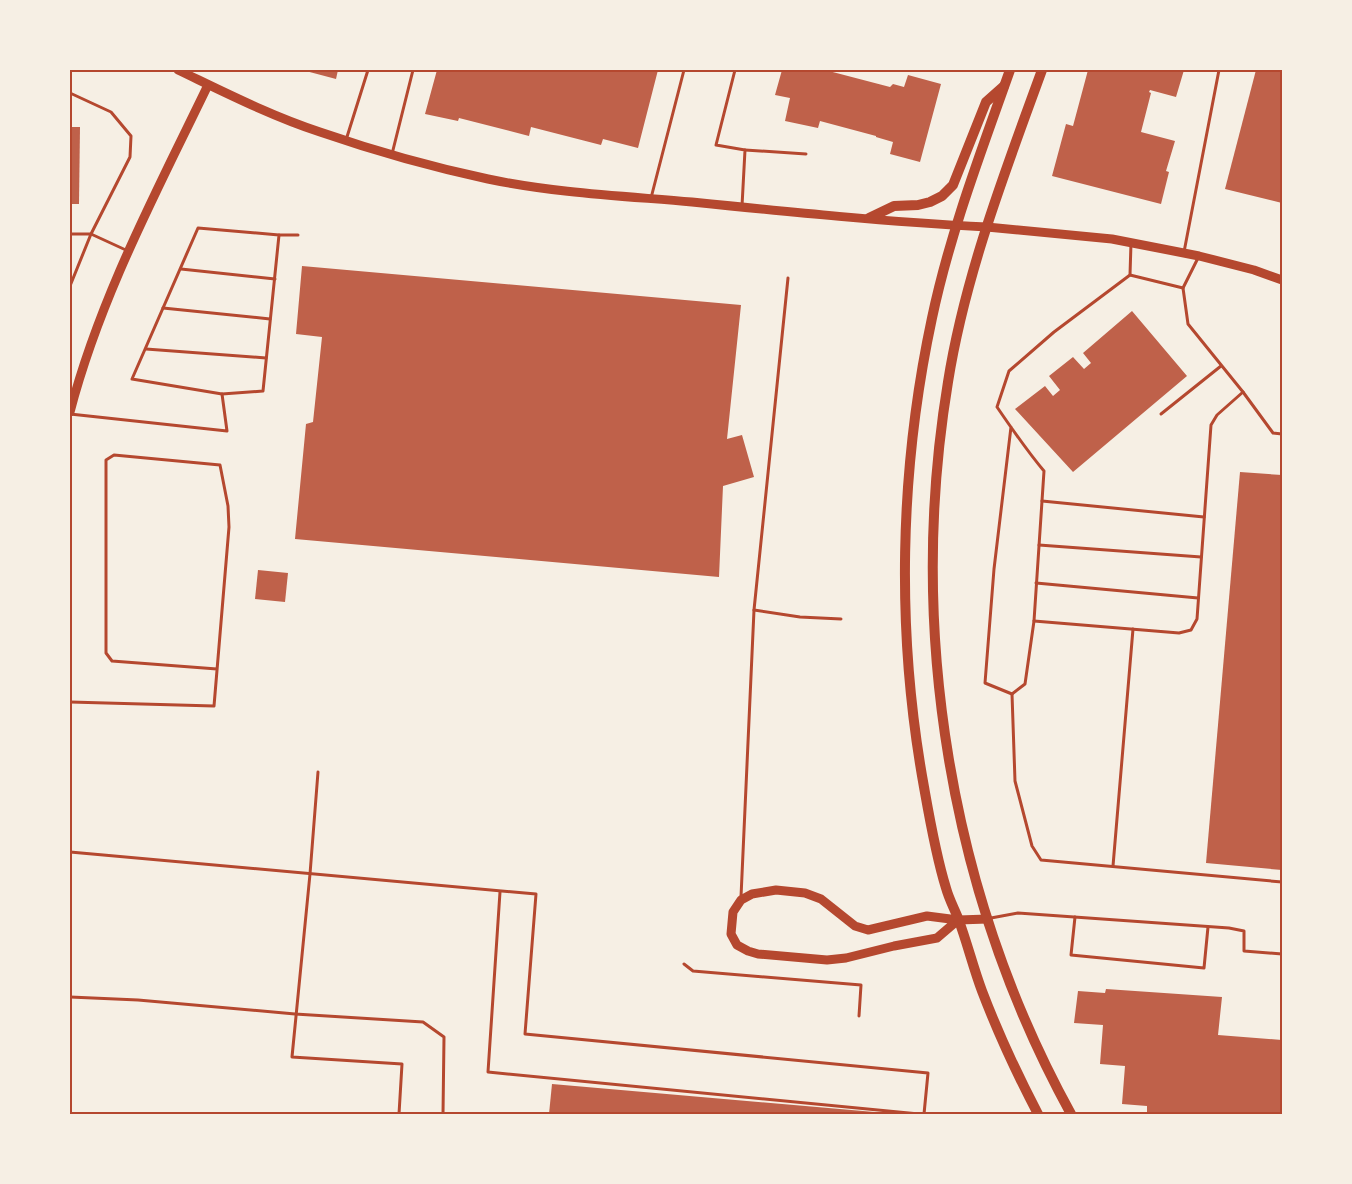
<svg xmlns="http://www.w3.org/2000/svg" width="1352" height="1184" font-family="Manrope,sans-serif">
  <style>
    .building { fill: #bf614a }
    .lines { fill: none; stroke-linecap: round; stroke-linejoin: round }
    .service { stroke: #b5482f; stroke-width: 3 }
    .tertiary { stroke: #b5482f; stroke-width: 9 }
    .secondary { stroke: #b5482f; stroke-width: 9 }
    .primary { stroke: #b5482f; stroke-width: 10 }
    .neatline { fill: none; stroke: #b5482f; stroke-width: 2 }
  </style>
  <rect width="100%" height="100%" fill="#f6efe4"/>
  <g class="building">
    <path d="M302,70h36l-2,9z"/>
    <path d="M437,70h221l-20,78 -35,-9 -2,6 -70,-18 -2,9 -70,-18 -1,3 -33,-7z"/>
    <path d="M782,70h43l65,17 3,-3 11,3 4,-12 33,9 -21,78 -30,-8 3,-12 -17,-5v-1l-56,-15 -2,7 -33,-7 5,-23 -15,-3z"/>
    <path d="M1088,70h96l-8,27 -26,-7 -1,2 2,1 -10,39 34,9 -9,30 3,1 -8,32 -109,-28 14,-52 7,2z"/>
    <path d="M1256,70h26v133l-57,-14z"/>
    <path d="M70,127h10l-1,77h-9z"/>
    <path d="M302,266l439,39 -14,134 15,-4 12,42 -31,9 -4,91 -424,-38 11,-115 7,-2 9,-85 -26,-3z"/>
    <path d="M1132,311l55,65 -114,96 -58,-63 30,-23 8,10 7,-6 -11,-14 24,-19 11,12 7,-6 -8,-10z"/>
    <path d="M1240,472l42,3v395l-76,-7z"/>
    <path d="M258,570l30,3 -3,29 -30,-3z"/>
    <path d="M1106,989l116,8 -4,38 64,5v74h-135v-8l-25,-2 3,-38 -25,-2 3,-39 -29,-2 4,-32 27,2z"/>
    <path d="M552,1084l334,29v1h-337z"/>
  </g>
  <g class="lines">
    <g class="service">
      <path d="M735,70l-19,75 29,5 -3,56"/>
      <path d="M70,93l41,19 20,24 -1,21 -39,77 37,17"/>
      <path d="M346,140l22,-70"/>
      <path d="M745,150l61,4"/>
      <path d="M392,154l21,-84"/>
      <path d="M651,198l33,-128"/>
      <path d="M198,228l81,7 -16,156 -41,3 -90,-15z"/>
      <path d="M70,234h21l-21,52"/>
      <path d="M279,235h19"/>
      <path d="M1184,252l35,-182"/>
      <path d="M181,269l94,10"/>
      <path d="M1130,275l53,13 15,-30"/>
      <path d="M1183,288l5,36 55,68 30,41 9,1"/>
      <path d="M163,308l107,11"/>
      <path d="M146,349l120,9"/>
      <path d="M70,414l157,17 -5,-37"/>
      <path d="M1161,414l60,-48"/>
      <path d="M1011,427l-17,142 -9,114 27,11 13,-10 9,-63 10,-150c-17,-20 -32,-42 -47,-64l12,-36 45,-39 76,-57 1,-32"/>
      <path d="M1042,501l162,16"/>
      <path d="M1039,545l162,12"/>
      <path d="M1036,583l162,15"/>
      <path d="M754,610l46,7 41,2"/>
      <path d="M1034,621l145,12 12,-3 6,-11 14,-194 6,-10 26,-23"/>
      <path d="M1012,694l3,87 17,65 9,14 241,22"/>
      <path d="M70,702l144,4 15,-179 -1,-21 -8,-41 -106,-10 -8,5v193l6,8 105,8"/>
      <path d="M318,772l-8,102 -18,183 110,7 -3,50"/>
      <path d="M70,852l466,42 -11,140 403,39 -4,41"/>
      <path d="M1113,866l20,-237"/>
      <path d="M500,892l-12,180 431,42"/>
      <path d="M741,897l13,-287 34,-332"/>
      <path d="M1075,917l-4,38 133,13 4,-41"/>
      <path d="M991,918l27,-5 211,15 15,3v20l38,3"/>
      <path d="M684,964l9,7 168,14 -2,31"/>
      <path d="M70,997l68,3 157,14 128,8 21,15 -1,77"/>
    </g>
    <g class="tertiary">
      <path d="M987,227l125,12 87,17 55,14 28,10"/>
      <path d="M70,412c30,-115 87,-221 138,-327"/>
      <path d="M958,920l-21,18 -43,8 -48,12 -19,2 -69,-6 -10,-3 -11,-6 -6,-11 2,-22 8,-12 11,-6 24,-4 29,3 16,6 34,27 13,4 59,-14 31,4 30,-1"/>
    </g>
    <path class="secondary" d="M178,70c46,22 93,46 142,62 55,19 112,35 168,47 67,14 136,17 204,23 98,10 196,20 295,25"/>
    <g class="primary">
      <path d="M1010,70c-29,82 -60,163 -78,248 -33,154 -36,315 -8,469 6,34 12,69 22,101 3,11 8,20 12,30 9,24 15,49 24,73 16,42 35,83 56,123"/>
      <path d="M1042,70c-37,102 -77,205 -94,312 -41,248 2,512 123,732"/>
      <path d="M869,218l25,-12 24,-1 12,-3 12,-6 11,-11 33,-83 18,-16"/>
    </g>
  </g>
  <rect width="1352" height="1184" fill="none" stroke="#f6efe4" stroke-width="142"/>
  <rect x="71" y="71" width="1210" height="1042" class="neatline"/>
</svg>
